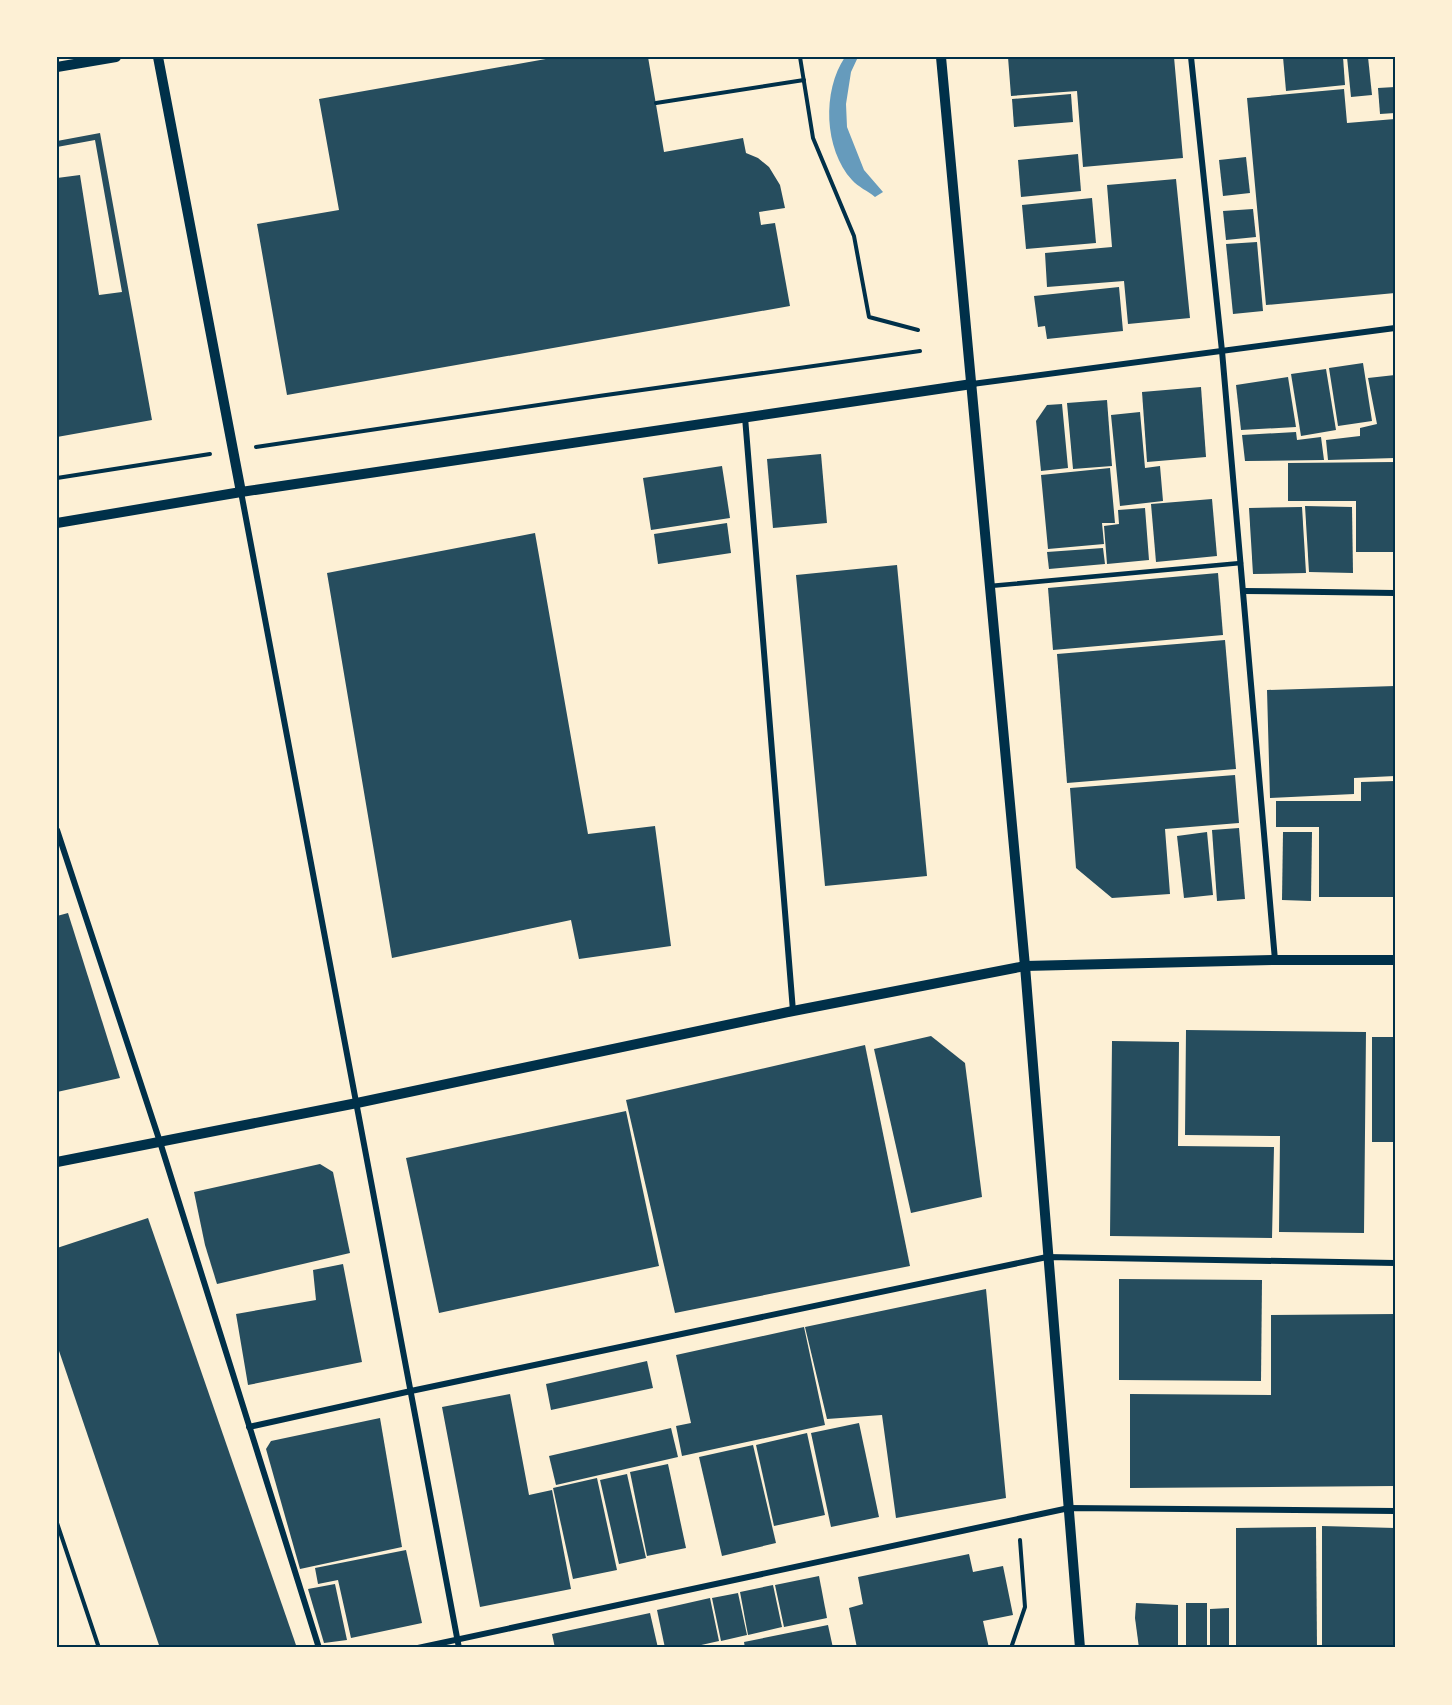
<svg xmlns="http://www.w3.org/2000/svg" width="1452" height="1705" font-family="'Exo 2',sans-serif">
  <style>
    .water { fill: #669bbc }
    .building { fill: #264d5e }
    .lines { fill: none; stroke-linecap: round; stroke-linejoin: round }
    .path { stroke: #003049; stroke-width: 4 }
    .service { stroke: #003049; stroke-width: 4.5 }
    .minor { stroke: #003049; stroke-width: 6 }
    .tertiary { stroke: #003049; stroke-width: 10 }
    .neatline { fill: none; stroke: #003049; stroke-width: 2 }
  </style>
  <rect width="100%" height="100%" fill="#fdf0d5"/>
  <path class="water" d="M845,57h13l-7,15 -5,32 1,23 17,43 19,22 -8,5c-7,-6 -17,-10 -23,-17 -28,-31 -30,-89 -7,-123z"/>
  <g class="building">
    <path d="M557,57h91l16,95 79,-14 3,15 12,5 11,9 11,18 5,23 -26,4 2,13 14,-2 15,83 -503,89 -30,-171 82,-14 -20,-111z"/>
    <path d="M1008,57h166l9,101 -100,9 -6,-76 -66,5z"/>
    <path d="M1283,57h60l2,28 -59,6z"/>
    <path d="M1347,57h21l4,38 -21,2z"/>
    <path d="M1395,87v26l-15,1 -2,-26z"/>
    <path d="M1344,89l3,34 48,-4v174l-129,12 -19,-207z"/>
    <path d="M1071,94l2,28 -59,5 -2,-28z"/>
    <path d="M100,133l52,287 -95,17v-259l23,-3 19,120 23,-3 -27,-152 -38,7v-6z"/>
    <path d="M1078,154l3,37 -60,6 -3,-37z"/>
    <path d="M1246,157l4,36 -27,3 -4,-36z"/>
    <path d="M1176,179l14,139 -62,6 -4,-43 -77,6 -2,-34 67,-6 -5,-62z"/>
    <path d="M1092,198l4,45 -70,6 -4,-44z"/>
    <path d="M1253,209l3,28 -30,3 -3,-29z"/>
    <path d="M1257,242l6,69 -30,3 -7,-70z"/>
    <path d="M1119,287l4,44 -76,8 -2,-13 -7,1 -4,-31z"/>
    <path d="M1363,363l9,58 -34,5 -9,-58z"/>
    <path d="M1326,369l10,61 -35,6 -10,-62z"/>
    <path d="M1395,375v83l-67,2 -2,-20 34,-4v-8l17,-4 -9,-46z"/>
    <path d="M1288,377l8,50 -55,3 -5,-45z"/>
    <path d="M1201,387l5,70 -59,5 -5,-70z"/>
    <path d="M1107,400l5,66 -39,3 -6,-66z"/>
    <path d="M1062,404l6,64 -27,3 -5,-50 11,-16z"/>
    <path d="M1140,412l5,56 15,-2 3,35 -43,5 -9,-91z"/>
    <path d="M1296,432l1,8 24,-3 3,23 -79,1 -3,-26z"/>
    <path d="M821,454l6,69 -54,5 -6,-69z"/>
    <path d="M1395,462v90h-39v-51h-68v-38z"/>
    <path d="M722,466l8,52 -79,12 -8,-52z"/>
    <path d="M1110,468l5,55h-13l2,21 -56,5 -7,-74z"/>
    <path d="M1212,499l5,57 -61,6 -5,-58z"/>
    <path d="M1305,506l47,1 1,66 -44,-1z"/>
    <path d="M1302,507l4,66 -53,1 -4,-66z"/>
    <path d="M1145,508l4,52 -42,4 -3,-38 15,-2 -1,-14z"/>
    <path d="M727,523l4,30 -73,11 -4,-30z"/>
    <path d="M535,533l53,301 67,-8 16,120 -92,13 -8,-39 -179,38 -65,-385z"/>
    <path d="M1103,548l2,16 -56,5 -2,-17z"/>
    <path d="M897,565l30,311 -102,10 -29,-311z"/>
    <path d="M1218,573l5,62 -170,15 -5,-62z"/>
    <path d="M1225,640l11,129 -169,14 -10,-129z"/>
    <path d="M1395,686v90l-41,2v16l-84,4 -3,-108z"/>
    <path d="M1235,775l4,48 -74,6 5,65 -58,4 -36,-30 -6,-80z"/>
    <path d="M1395,781v116h-76v-70h-43v-26h85v-19z"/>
    <path d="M1239,828l6,71 -28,2 -5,-71z"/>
    <path d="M1207,832l6,63 -29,3 -7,-62z"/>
    <path d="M1283,832h29l-1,69 -29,-1z"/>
    <path d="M68,913l52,165 -63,14v-176z"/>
    <path d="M1186,1030l180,2 -2,201 -85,-1 1,-96 -95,-1z"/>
    <path d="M931,1036l34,27 17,134 -71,16 -37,-164z"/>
    <rect x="1372" y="1037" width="23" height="105"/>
    <path d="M1112,1041l67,1 -1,104 96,1 -2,91 -162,-2z"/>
    <path d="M865,1045l45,221 -235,47 -49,-213z"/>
    <path d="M626,1111l33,155 -220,47 -33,-155z"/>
    <path d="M320,1164l13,8 17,81 -133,31 -12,-39 -11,-53z"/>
    <path d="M148,1218l149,430h-137l-103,-303v-97z"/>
    <path d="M343,1264l19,98 -114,23 -12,-71 80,-14 -3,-30z"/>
    <path d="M1119,1279l143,1 -1,101 -142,-1z"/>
    <path d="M986,1289l20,209 -110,20 -14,-103 -55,4 -22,-92z"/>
    <path d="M1395,1314v172l-265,2v-94l141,1v-80z"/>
    <path d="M804,1327l21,98 -143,31 -6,-30 15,-3 -15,-68z"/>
    <path d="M647,1361l6,27 -102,22 -5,-26z"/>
    <path d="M510,1394l19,101 23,-5 19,99 -91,18 -38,-200z"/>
    <path d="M380,1418l22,129 -102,22 -34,-120 5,-8z"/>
    <path d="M859,1423l20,94 -48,10 -20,-94z"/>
    <path d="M671,1428l7,29 -122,28 -7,-29z"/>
    <path d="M807,1433l18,82 -51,11 -18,-81z"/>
    <path d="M753,1445l23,98 -54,13 -23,-99z"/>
    <path d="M668,1464l18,84 -39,8 -17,-84z"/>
    <path d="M627,1474l19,84 -27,6 -19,-84z"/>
    <path d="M597,1478l20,92 -44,9 -20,-91z"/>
    <path d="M1322,1526l73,2v120h-73z"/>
    <path d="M1316,1527l1,121h-81v-120z"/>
    <path d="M406,1550l16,73 -71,15 -13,-58 -20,4 -3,-16z"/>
    <path d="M969,1554l4,18 30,-6 10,49 -30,6 6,27h-113l-1,-3 -18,3 -8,-40 14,-4 -5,-27z"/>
    <path d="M819,1576l8,42 -43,9 -9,-42z"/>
    <path d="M335,1584l12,56 -23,3 -16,-54z"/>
    <path d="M773,1585l9,42 -34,8 -8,-43z"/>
    <path d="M738,1593l9,42 -26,6 -9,-43z"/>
    <path d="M710,1598l9,43 -31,7h-23l-8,-38z"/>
    <path d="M1136,1603l42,2v43h-39l-4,-30z"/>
    <rect x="1186" y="1603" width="21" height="45"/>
    <path d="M1229,1608v40h-19v-39z"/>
    <path d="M650,1613l8,35h-103l-3,-14z"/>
    <path d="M828,1625l5,23h-88l-1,-6z"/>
  </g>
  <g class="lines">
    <g class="path">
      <path d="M800,57l13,81 41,98 15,81 49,13"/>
      <path d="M656,103l148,-23"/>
      <path d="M256,447l343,-51 321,-45"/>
      <path d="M57,478l153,-24"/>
      <path d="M57,1523l42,125"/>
      <path d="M1011,1648l14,-41 -5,-67"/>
    </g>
    <path class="service" d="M990,586l251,-23"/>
    <g class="minor">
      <path d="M1191,57l31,294 53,609"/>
      <path d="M972,384l423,-56"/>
      <path d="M745,417l48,594"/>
      <path d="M241,492l218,1156"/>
      <path d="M1244,591l151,2"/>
      <path d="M57,830l103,312 159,506"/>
      <path d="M249,1427l162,-36 636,-134 348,6"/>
      <path d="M418,1648l651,-140 326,3"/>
    </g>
    <g class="tertiary">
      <path d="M158,57l83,435"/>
      <path d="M941,57l84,909 55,682"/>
      <path d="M57,67l59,-10"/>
      <path d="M57,523l184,-31 731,-108"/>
      <path d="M57,1162l300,-59 436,-92 232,-45 250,-6h120"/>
    </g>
  </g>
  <rect width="1452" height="1705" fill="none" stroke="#fdf0d5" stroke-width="117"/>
  <rect x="58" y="58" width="1336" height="1588" class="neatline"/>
</svg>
